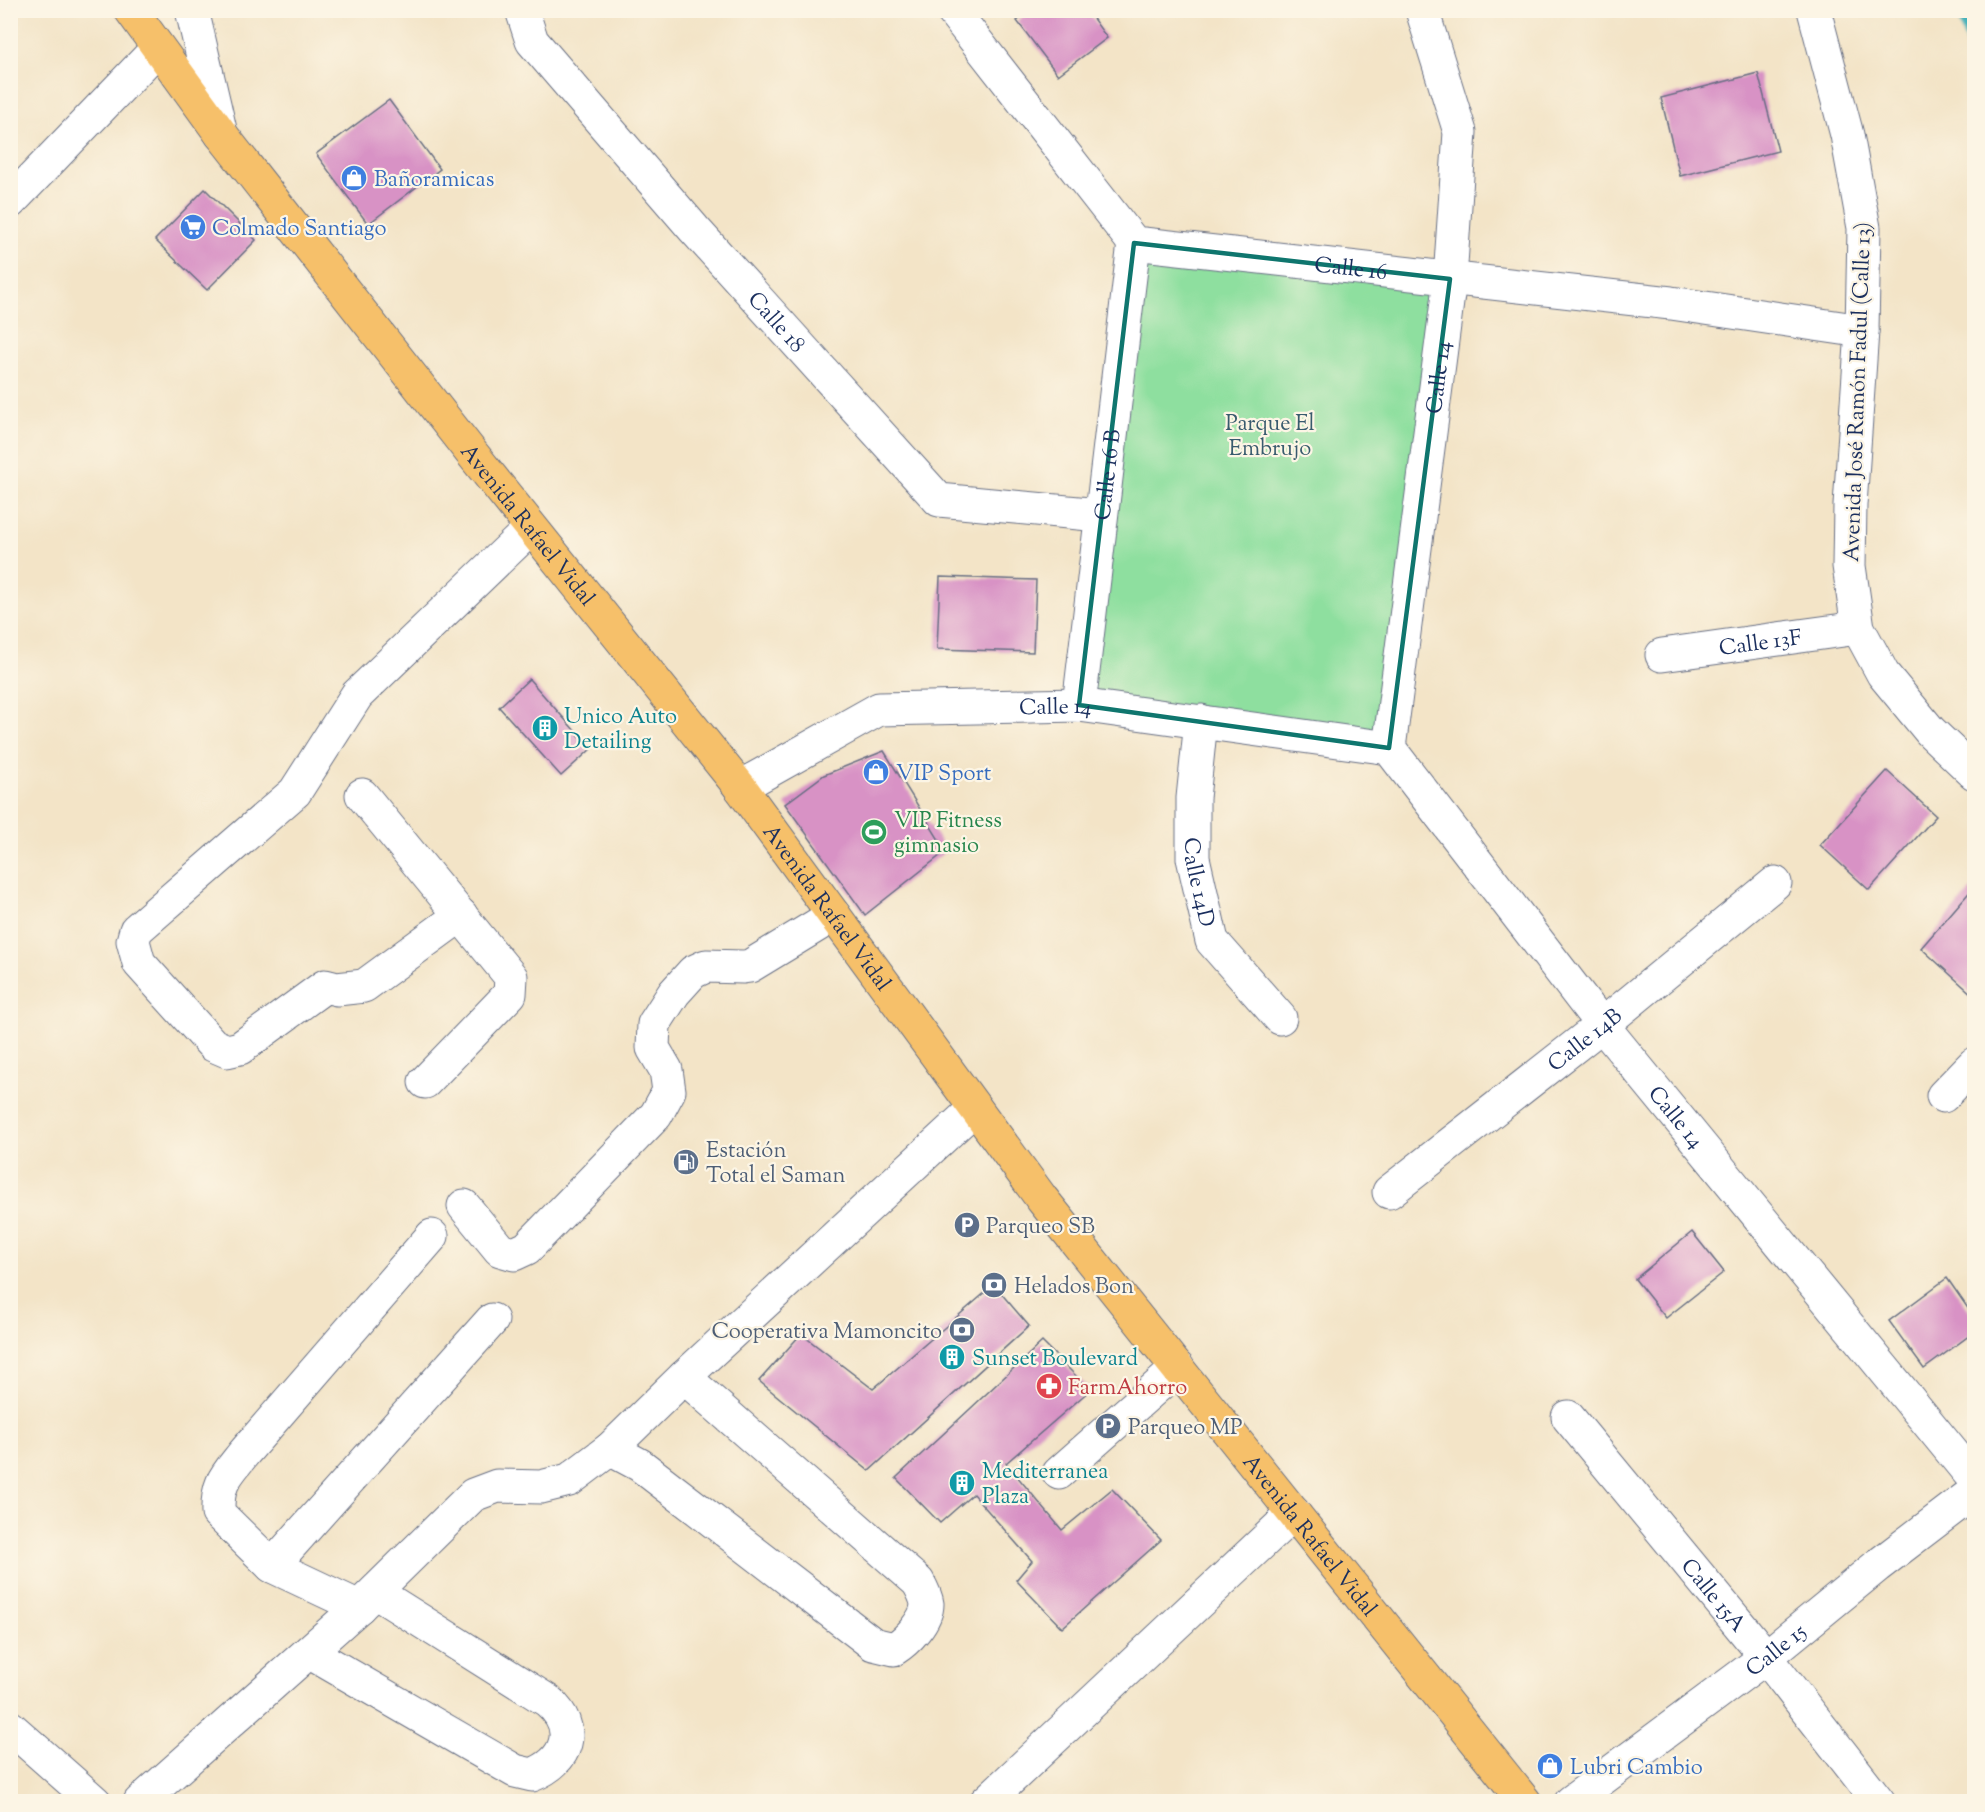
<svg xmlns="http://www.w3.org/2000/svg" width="1985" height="1812" font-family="'Sorts Mill Goudy',serif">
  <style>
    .green { fill: #8edf9f; stroke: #54877e; stroke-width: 1.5 }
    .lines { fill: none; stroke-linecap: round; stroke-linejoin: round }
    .stream { stroke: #41b1ba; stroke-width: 10 }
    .building { fill: #d892c5 }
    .minor-casing { stroke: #676e83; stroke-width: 35 }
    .major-casing { stroke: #676e83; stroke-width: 35 }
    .minor { stroke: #fff; stroke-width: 33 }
    .major { stroke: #f6c06b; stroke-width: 33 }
    .marked { fill: none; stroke: #0f766e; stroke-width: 4.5; stroke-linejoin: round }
    .labels { text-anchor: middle; stroke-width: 4.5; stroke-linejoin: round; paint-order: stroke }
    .shop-label { font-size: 22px; fill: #366cbe; stroke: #fcf5e5; text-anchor: start }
    .street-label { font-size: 22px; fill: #1b2f5e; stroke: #fcf5e5 }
    .park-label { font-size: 22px; fill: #385b6e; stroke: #fcf5e5 }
    .culture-label { font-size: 22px; fill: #0d838f; stroke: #fcf5e5; text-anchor: start }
    .leisure-label { font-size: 22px; fill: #27864d; stroke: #fcf5e5; text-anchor: start }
    .service-label { font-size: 22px; fill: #4e5e75; stroke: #fcf5e5; text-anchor: start }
    .health-label { font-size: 22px; fill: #be3a42; stroke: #fcf5e5; text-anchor: start }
  </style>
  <rect width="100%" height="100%" fill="#fcf5e5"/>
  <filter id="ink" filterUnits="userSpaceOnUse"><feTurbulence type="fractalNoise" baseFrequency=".0167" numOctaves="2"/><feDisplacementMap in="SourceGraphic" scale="12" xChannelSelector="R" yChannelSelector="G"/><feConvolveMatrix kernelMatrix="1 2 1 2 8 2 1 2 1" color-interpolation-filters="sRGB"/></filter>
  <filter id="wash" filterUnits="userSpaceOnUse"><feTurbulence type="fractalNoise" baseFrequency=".008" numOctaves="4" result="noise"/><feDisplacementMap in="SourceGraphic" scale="24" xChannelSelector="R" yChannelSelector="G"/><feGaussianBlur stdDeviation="1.35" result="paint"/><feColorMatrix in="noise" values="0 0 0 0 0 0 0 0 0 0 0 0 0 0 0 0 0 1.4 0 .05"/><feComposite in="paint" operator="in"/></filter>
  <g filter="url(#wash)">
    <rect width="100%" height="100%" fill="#f3e4c7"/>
    <path class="green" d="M1134,243l316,36 -61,469 -310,-43z"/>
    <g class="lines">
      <path class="stream" d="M1960,10l14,45"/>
    </g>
    <g id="blocks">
      <g class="building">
        <path d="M1031,10h56l20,28 -49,37 -41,-54z"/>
        <path d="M1758,73l20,78 -98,25 -19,-78z"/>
        <path d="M389,100l51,69 -72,55 -52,-70z"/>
        <path d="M205,189l51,51 -49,50 -52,-50z"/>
        <path d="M940,577l96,3 -3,72 -96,-3z"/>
        <path d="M529,679l62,70 -30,27 -62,-69z"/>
        <path d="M884,751l62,100 -81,64 -80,-111 39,-29z"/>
        <path d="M1887,771l49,45 -67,74 -49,-45z"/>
        <path d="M1974,887v109l-53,-48z"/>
        <path d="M1692,1232l32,40 -58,46 -31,-39z"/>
        <path d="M1947,1278l27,39v15l-50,37 -35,-48z"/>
        <path d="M994,1285l35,41 -160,145 -110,-90 42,-47 72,55z"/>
        <path d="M1042,1342l48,48 -84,73 56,67 50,-41 49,51 -99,88 -46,-48 16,-19 -59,-67 -33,29 -44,-45z"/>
      </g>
    </g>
  </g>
  <g filter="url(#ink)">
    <use href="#blocks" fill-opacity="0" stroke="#676e83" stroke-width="1.5"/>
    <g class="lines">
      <defs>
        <g id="minor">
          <path d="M192,10l29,124"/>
          <path id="s1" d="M522,10l10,31 162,188 245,271 161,15"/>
          <path id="s2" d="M952,10l182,233 537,60 191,28"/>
          <path d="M1814,10l33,125 17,93 -2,103 -12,174 -1,61 9,62 25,46 47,57 44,42"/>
          <path d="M10,202l148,-154"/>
          <path id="s3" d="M1662,655l196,-27"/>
          <path id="s4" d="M1079,705l55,-462"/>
          <path id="s5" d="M1201,721l-8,77v60l19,83 68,77"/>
          <path id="s6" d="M1389,748l61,-469 10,-147 -38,-122"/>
          <path id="s7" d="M740,787l139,-78 200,-4 310,43 213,277 372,454"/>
          <path d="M362,795l149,182 -1,17 -85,88"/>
          <path d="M461,915l-97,71 -27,3 -12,-3 -85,62 -13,3 -14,-6 -74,-82 -6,-22 3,-11 159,-138 62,-97 174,-167"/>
          <path d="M1943,1096l31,-32"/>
          <path id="s8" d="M1389,1192l213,-167 173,-142"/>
          <path d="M464,1206l36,44 14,4 13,-6 129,-133 13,-24 -3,-21 -13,-22 1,-24 20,-31 19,-21 13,-6 37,1 7,-1 84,-51"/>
          <path id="s9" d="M1568,1417l198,240 113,145"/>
          <path d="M610,1449l30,16 233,179 21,5c13,-8 33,-29 33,-45 -1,-8 -5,-15 -9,-22l-234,-205"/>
          <path d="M1059,1473l119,-105"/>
          <path d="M272,1566l220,-246"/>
          <path d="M359,1607l-87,-41 -54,-53c-1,-31 8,-37 26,-60l188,-217"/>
          <path d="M309,1652l206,119 17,4c36,-14 47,-47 16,-74l-173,-109"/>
          <path d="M10,1727l85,75"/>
          <path d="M140,1802l219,-195 114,-112 24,-9 44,1 28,-7 41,-31 74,-72 291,-269"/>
          <path d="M986,1802l308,-289"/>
          <path id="s10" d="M1571,1802l195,-145 111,-91 97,-74"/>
        </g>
        <g id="major">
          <path id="s11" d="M131,10l90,124 253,322 266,331 302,412 483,603"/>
        </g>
      </defs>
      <use href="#minor" class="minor-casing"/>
      <use href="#major" class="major-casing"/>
      <use href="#minor" class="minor"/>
      <use href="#major" class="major"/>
    </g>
  </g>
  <path class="marked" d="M1134,243l316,36 -61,469 -310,-43z"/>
  <defs>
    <symbol id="shop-disc" viewBox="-11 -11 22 22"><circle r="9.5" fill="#3f7fe0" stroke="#fcf5e5"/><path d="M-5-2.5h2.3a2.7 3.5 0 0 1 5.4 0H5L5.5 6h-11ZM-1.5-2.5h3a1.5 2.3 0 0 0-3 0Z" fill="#fff"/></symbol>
    <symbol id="supermarket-disc" viewBox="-11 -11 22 22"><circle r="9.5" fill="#3f7fe0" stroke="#fcf5e5"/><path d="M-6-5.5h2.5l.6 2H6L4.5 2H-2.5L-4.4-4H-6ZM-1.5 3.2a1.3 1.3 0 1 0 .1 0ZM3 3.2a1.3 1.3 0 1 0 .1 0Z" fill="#fff"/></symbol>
    <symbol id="building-disc" viewBox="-11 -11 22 22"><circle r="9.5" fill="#0f9aa8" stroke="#fcf5e5"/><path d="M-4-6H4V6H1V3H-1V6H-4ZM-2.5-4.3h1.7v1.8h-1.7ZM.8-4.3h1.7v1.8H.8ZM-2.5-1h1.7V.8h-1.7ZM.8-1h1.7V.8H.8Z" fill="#fff"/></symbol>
    <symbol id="stadium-disc" viewBox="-11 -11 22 22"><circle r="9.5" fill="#2e9e5b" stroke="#fcf5e5"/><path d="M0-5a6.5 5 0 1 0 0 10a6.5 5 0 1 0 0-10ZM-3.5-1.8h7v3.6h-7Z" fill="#fff"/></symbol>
    <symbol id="fuel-disc" viewBox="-11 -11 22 22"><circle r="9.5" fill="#5c6f8a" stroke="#fcf5e5"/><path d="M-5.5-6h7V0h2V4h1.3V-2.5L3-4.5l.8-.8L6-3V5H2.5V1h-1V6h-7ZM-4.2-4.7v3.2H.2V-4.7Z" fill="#fff"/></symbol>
    <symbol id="parking-disc" viewBox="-11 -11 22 22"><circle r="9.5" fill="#5c6f8a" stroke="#fcf5e5"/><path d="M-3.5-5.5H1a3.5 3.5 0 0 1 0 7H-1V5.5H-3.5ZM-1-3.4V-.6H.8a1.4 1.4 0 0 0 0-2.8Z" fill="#fff"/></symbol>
    <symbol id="bank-disc" viewBox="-11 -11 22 22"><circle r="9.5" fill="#5c6f8a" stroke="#fcf5e5"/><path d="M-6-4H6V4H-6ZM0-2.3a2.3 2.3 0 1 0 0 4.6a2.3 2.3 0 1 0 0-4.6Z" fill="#fff"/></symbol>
    <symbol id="pharmacy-disc" viewBox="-11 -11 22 22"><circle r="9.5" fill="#e0444e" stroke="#fcf5e5"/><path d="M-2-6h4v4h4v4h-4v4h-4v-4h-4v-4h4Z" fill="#fff"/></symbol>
  </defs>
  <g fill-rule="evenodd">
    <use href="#shop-disc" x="339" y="163" width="30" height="30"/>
    <use href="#supermarket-disc" x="178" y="212" width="30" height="30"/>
    <use href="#building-disc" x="530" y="713" width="30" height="30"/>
    <use href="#shop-disc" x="861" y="757" width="30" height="30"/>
    <use href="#stadium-disc" x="859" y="817" width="30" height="30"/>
    <use href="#fuel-disc" x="671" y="1147" width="30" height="30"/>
    <use href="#parking-disc" x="952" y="1210" width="30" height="30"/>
    <use href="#bank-disc" x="979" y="1270" width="30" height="30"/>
    <use href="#bank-disc" x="947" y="1315" width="30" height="30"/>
    <use href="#building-disc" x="937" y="1342" width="30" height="30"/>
    <use href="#pharmacy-disc" x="1034" y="1371" width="30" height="30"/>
    <use href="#parking-disc" x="1093" y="1411" width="30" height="30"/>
    <use href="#building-disc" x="947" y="1468" width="30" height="30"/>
    <use href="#shop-disc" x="1535" y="1751" width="30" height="30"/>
  </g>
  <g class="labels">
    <g class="shop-label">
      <text x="374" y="186">Bañoramicas</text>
      <text x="212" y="235">Colmado Santiago</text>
      <text x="896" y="780">VIP Sport</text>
      <text x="1570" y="1774">Lubri Cambio</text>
    </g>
    <g class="street-label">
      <text dy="8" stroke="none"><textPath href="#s2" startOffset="514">Calle 16</textPath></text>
      <text dy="8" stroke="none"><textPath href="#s1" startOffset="405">Calle 18</textPath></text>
      <text dy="8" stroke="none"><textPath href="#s6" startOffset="374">Calle 14</textPath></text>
      <text transform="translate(1856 392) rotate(-88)" y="8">Avenida José Ramón Fadul (Calle 13)</text>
      <text dy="8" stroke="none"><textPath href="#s4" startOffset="232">Calle 16 B</textPath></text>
      <text dy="8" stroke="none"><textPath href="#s11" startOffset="650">Avenida Rafael Vidal</textPath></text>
      <text dy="8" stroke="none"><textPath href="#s3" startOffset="99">Calle 13F</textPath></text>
      <text dy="8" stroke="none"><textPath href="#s7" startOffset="336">Calle 14</textPath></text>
      <text dy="8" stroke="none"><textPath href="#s5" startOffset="162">Calle 14D</textPath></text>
      <text dy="8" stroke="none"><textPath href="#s11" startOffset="1136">Avenida Rafael Vidal</textPath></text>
      <text dy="8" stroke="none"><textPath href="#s8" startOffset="248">Calle 14B</textPath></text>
      <text dy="8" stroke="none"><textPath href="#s7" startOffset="1140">Calle 14</textPath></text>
      <text dy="8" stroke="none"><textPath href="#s11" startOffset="1928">Avenida Rafael Vidal</textPath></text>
      <text dy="8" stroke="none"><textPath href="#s9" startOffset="230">Calle 15A</textPath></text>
      <text dy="8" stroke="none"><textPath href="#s10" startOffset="255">Calle 15</textPath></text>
    </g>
    <g class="park-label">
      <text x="1270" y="430">Parque El<tspan x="1270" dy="25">Embrujo</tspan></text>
    </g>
    <g class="culture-label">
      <text x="564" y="723">Unico Auto<tspan x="564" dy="25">Detailing</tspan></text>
      <text x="972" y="1365">Sunset Boulevard</text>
      <text x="982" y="1478">Mediterranea<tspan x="982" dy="25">Plaza</tspan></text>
    </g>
    <g class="leisure-label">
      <text x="894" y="827">VIP Fitness<tspan x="894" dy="25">gimnasio</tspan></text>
    </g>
    <g class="service-label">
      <text x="706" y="1157">Estación<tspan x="706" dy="25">Total el Saman</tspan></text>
      <text x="986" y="1233">Parqueo SB</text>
      <text x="1014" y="1293">Helados Bon</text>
      <text x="942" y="1338" text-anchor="end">Cooperativa Mamoncito</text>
      <text x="1128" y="1434">Parqueo MP</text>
    </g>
    <g class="health-label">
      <text x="1068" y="1394">FarmAhorro</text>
    </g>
  </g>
  <rect width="1985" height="1812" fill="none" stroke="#fcf5e5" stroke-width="36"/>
</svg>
